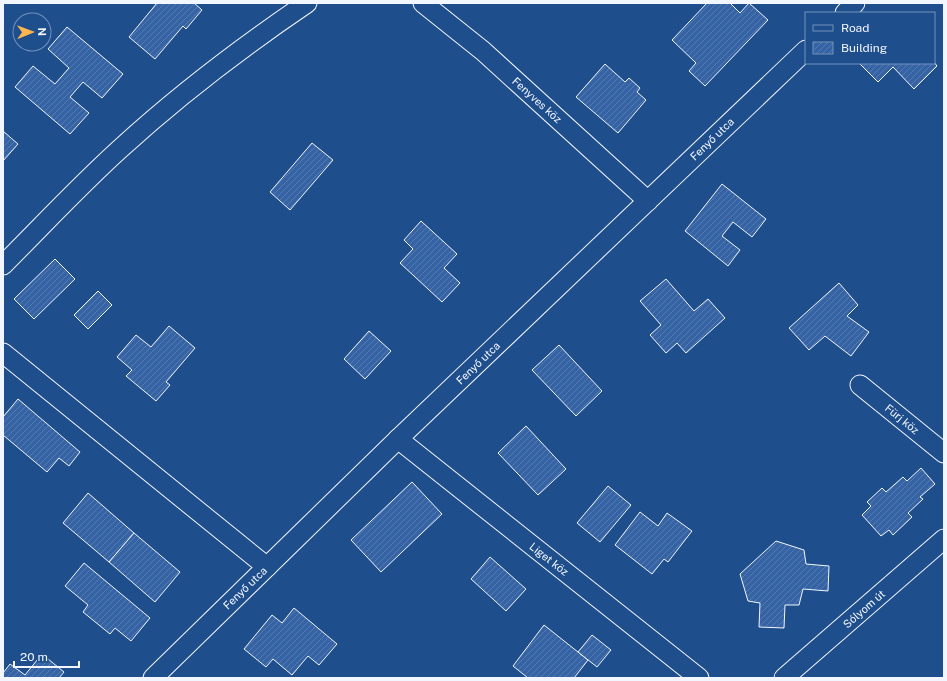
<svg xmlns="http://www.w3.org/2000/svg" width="947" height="681" font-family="'Public Sans',sans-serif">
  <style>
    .building { fill: url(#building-hatch); stroke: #f2f6ff }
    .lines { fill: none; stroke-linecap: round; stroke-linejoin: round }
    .street-casing { stroke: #f2f6ff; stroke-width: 21 }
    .street { stroke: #1f4e8c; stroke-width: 19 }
    .labels { text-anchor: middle; stroke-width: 3; stroke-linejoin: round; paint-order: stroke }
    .street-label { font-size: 11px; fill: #f2f6ff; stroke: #1f4e8c }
  </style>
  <defs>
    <pattern id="building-hatch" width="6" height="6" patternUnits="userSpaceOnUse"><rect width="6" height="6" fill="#3563a3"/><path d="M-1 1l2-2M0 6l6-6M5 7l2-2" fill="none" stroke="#537ab1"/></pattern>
  </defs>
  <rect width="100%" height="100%" fill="#1f4e8c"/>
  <g class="building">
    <path d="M157,3h37l8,7 -16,19 -3,-3 -28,33 -26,-22z"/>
    <path d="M707,3h23l10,10 9,-10 19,17 -63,66 -16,-15 7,-8 -24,-23z"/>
    <path d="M67,27l56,47 -21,24 -19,-16 -13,15 19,16 -19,21 -55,-47 18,-21 22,18 14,-16 -21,-19z"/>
    <path d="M934,62l3,4 -23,23 -21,-22 -15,15 -19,-19z"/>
    <path d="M605,64l20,18 4,-4 11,10 -3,4 9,8 -28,33 -42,-36z"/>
    <path d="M3,131l15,13 -15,17z"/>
    <path d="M312,143l21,17 -43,50 -20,-18z"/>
    <path d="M722,184l44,35 -14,18 -19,-15 -11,14 18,14 -12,16 -43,-35z"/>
    <path d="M421,221l36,33 -13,14 16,15 -18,19 -42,-39 13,-14 -9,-9z"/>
    <path d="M55,259l20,20 -41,40 -20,-20z"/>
    <path d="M666,279l28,32 14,-12 17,19 -39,35 -9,-10 -11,10 -16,-18 11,-10 -21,-24z"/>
    <path d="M839,283l19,22 -11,11 22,16 -18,24 -26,-20 -16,14 -20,-22z"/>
    <path d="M98,291l14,14 -24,24 -14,-14z"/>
    <path d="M169,326l26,22 -29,34 4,3 -14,16 -30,-25 6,-6 -15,-13 19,-22 15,12z"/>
    <path d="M369,331l22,20 -26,28 -21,-20z"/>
    <path d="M559,345l43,46 -26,25 -44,-46z"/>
    <path d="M18,399l62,53 -11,14 -10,-8 -12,14 -44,-37v-18z"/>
    <path d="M526,426l40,43 -28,26 -40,-42z"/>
    <path d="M921,468l14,16 -15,13 3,2 -15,14 4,4 -19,18 -4,-5 -8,6 -19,-21 9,-9 -4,-4 15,-14 4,4 17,-15 4,4z"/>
    <path d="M412,482l30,32 -61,58 -30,-32z"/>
    <path d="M608,486l23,19 -31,37 -23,-19z"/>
    <path d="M88,493l46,40 -25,29 -46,-39z"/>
    <path d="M640,512l18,14 9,-13 25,18 -24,31 -4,-3 -12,15 -37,-29z"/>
    <path d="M134,533l46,39 -25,30 -46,-40z"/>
    <path d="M776,541l28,9 2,14 23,2 -1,25 -25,-2 -4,16h-14l-1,23 -25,-1 1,-24 -12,-2 -8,-27z"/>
    <path d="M490,557l36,32 -20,22 -35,-32z"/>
    <path d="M84,563l66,55 -19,23 -16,-13 -5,6 -27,-22 5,-7 -23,-19z"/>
    <path d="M294,608l43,36 -18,21 -11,-9 -16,19 -19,-16 -7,8 -22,-18 28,-34 10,8z"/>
    <path d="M544,625l44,35 -14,18h-46l-15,-12z"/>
    <path d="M592,635l19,15 -14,17 -19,-15z"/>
    <path d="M42,654l22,18 -5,6h-56v-5l7,-9 15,11z"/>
  </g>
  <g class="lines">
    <defs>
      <g id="street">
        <path d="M423,3l60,48 165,150"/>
        <path d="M845,13l10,-10"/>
        <path d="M3,265c39,-39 77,-80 118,-117 58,-53 121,-101 186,-145"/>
        <path d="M3,353l264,214"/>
        <path d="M860,385l84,68"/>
        <path d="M398,439l301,239"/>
        <path d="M153,678l245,-239 408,-389"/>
        <path d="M784,678l160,-139"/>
      </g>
    </defs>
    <use href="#street" class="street-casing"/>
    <use href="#street" class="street"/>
  </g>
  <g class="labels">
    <g class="street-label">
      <text transform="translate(537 100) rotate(42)" y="4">Fenyves köz</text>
      <text transform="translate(712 139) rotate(-44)" y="4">Fenyő utca</text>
      <text transform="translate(478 363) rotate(-44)" y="4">Fenyő utca</text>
      <text transform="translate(902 419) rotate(39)" y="4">Fürj köz</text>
      <text transform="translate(549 559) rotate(38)" y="4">Liget köz</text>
      <text transform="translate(245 588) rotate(-44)" y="4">Fenyő utca</text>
      <text transform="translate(864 609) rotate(-41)" y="4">Sólyom út</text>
    </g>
  </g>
  <rect width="947" height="681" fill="none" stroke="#f2f6ff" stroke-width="8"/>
  <rect x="805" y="12" width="130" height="52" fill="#1f4e8c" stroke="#7391ba"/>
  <rect x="813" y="25" width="20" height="6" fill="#1f4e8c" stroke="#7391ba"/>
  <text x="841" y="32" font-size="12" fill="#f2f6ff">Road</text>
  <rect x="813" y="42" width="20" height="12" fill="url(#building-hatch)" stroke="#7391ba"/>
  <text x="841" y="52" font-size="12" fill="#f2f6ff">Building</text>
  <g transform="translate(32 32) rotate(89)"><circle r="19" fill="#1f4e8c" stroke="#7391ba"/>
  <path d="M0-3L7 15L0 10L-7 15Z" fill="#ffb74d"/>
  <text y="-6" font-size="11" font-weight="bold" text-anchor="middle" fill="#f2f6ff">N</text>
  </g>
  <path d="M14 661v6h65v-6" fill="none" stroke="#f2f6ff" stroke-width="2"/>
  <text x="20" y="661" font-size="12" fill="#f2f6ff" stroke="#1f4e8c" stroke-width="3" paint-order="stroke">20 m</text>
</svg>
